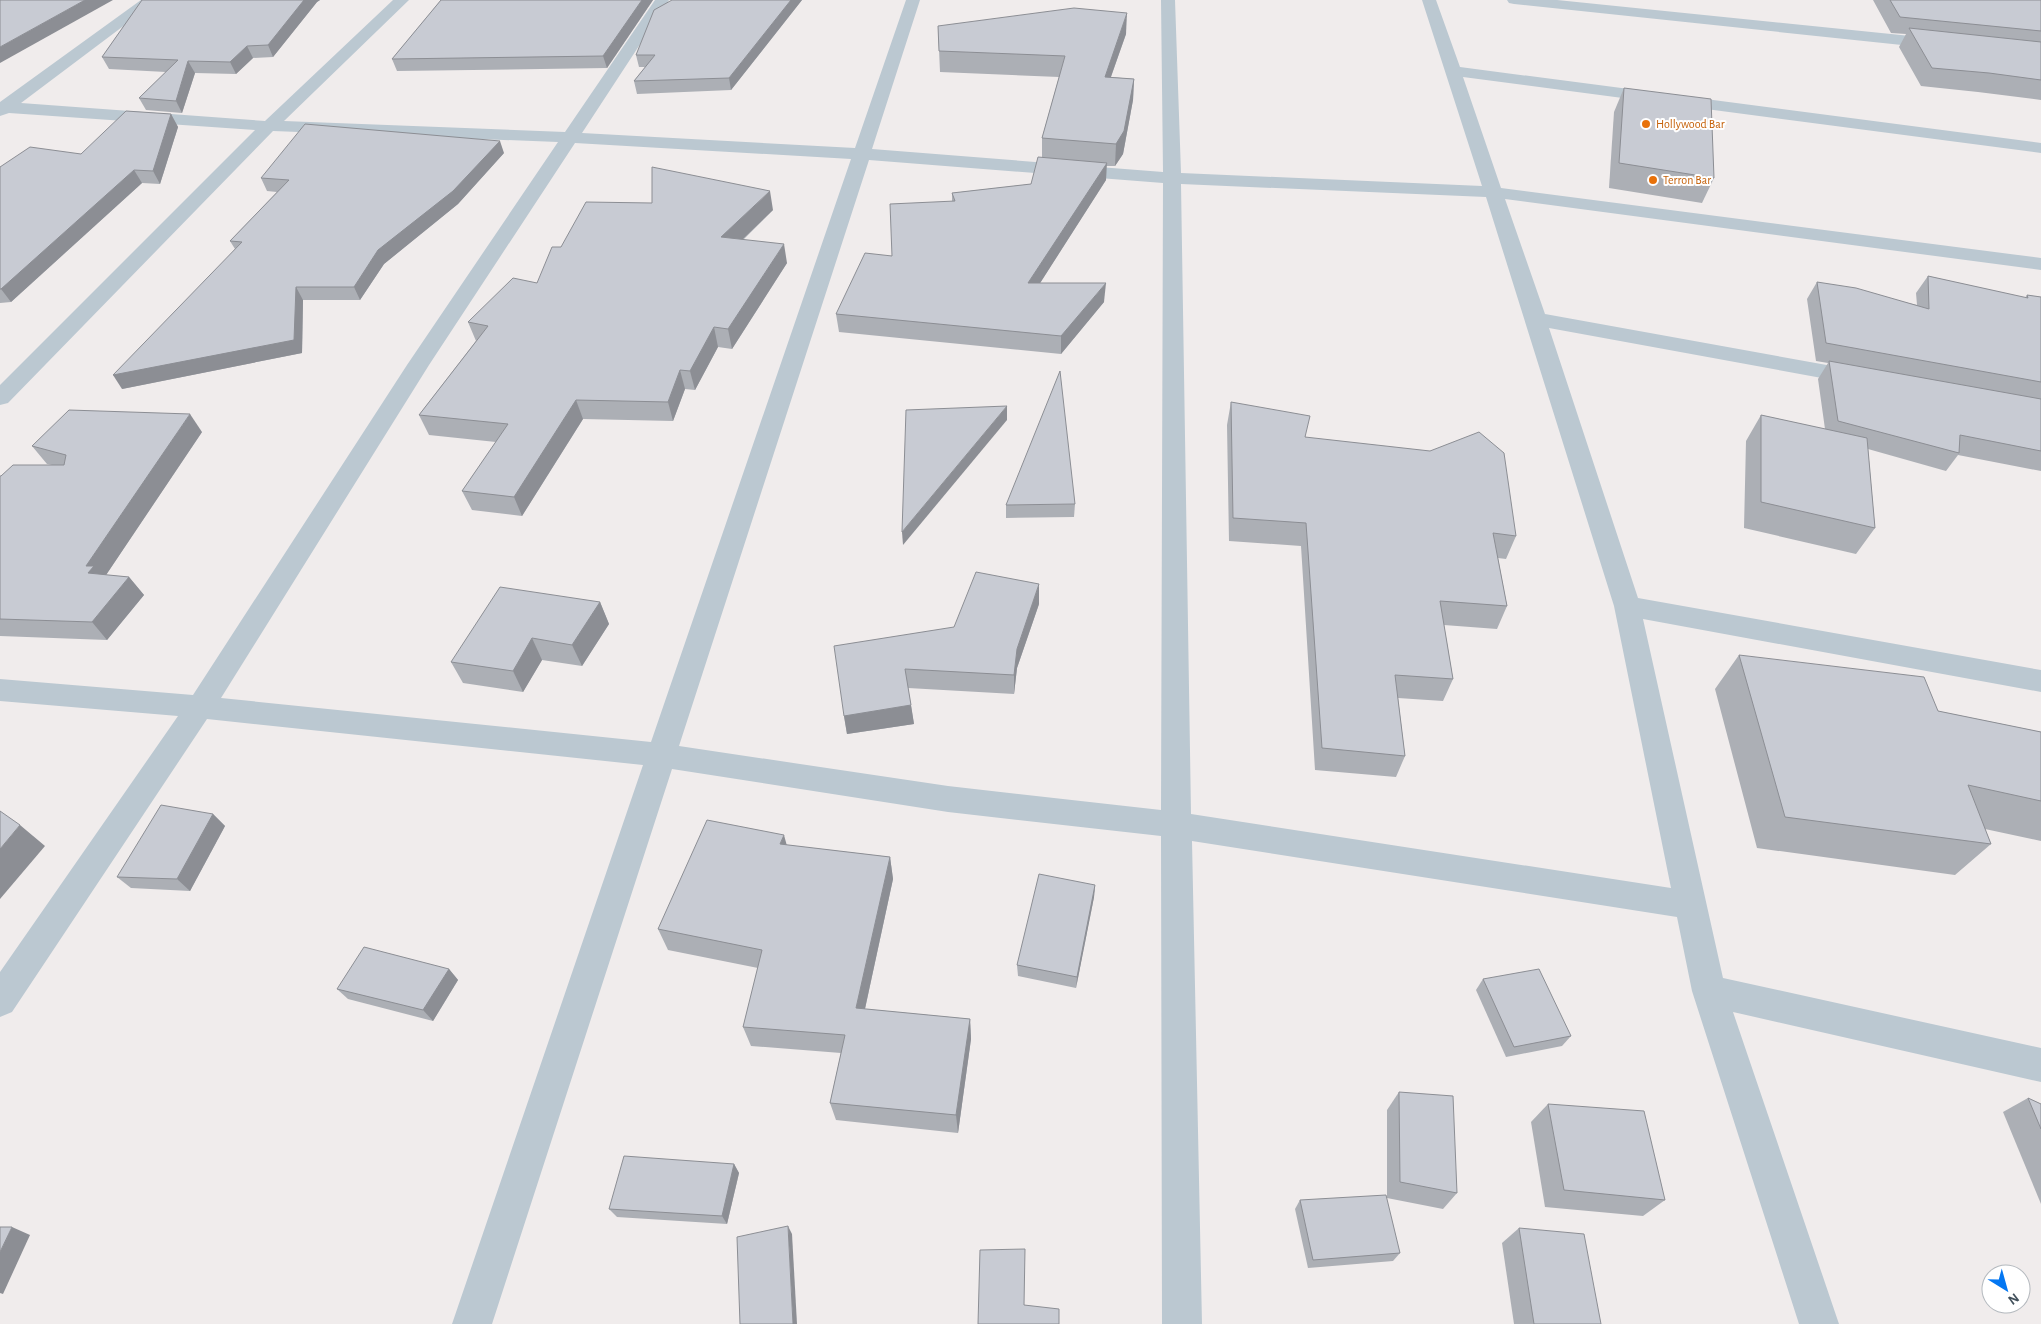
<svg xmlns="http://www.w3.org/2000/svg" width="2041" height="1324" font-family="'Alegreya Sans',sans-serif">
  <style>
    .lines { fill: none; stroke-linecap: round; stroke-linejoin: round }
    .minor { fill: #bbc8d1; fill-rule: evenodd }
    .wall { fill: #acafb5 }
    .shaded-wall { fill: #8c8e94 }
    .building { fill: #c8cbd3; stroke: #8c8e94 }
    .food-dot { fill: #e8710a; stroke: #fff; stroke-width: 2 }
    .labels { text-anchor: middle; stroke-width: 4; stroke-linejoin: round; paint-order: stroke }
    .far-food-label { font-size: 12px; fill: #c56008; stroke: #fff; text-anchor: start }
  </style>
  <rect width="100%" height="100%" fill="#f0ecec"/>
  <g class="lines">
    <g class="minor">
      <path d="M141,0h17l-137,103 244,18 128,-121h16l-125,121 281,11 90,-132h14l-87,133 273,15 51,-148h14l-48,149 291,23 -2,-172h14l6,173 301,13 -60,-186h14l24,67 581,76v10l-578,-76 38,111 540,70v12l-536,-71 40,115 315,57 8,2 3,5 -3,5 -8,2 -311,-57 89,270 403,72v22l-398,-73 80,359 318,70v34l-308,-70 106,312h-40l-107,-333 -15,-74 -485,-76 10,483h-40l-1,-488 -213,-24 -276,-43 -180,555h-40l191,-559 -436,-46 -195,293 -12,5v-45l178,-256 -178,-15v-22l193,16 214,-330 151,-223 -285,-11 -265,272 -8,2v-20l255,-255 -246,-17 -9,3v-14zM575,143l276,16 -200,583 -430,-44 208,-333zM869,160l294,23 -2,627 -213,-24 -269,-40zM1181,184l305,13 128,409 57,282 -480,-74z"/>
      <path d="M1507,0h50l383,39 6,2 2,3 -2,3 -6,2 -426,-45 -5,-1z"/>
    </g>
  </g>
  <g class="wall">
    <path d="M142,0h178l-3,2 -44,55 -20,1 -17,16 -41,-1 -13,40 -36,-3 -7,-12 27,-26 -57,-3 -7,-12z"/>
    <path d="M441,0h212l-46,68 -210,3 -5,-12z"/>
    <path d="M672,0h130l-71,90 -94,4 -3,-13 11,-14h-6l-3,-12z"/>
    <path d="M1873,0h168v100l-63,-8 -57,-6 -22,-39 7,-13 -15,-1z"/>
    <path d="M938,26l188,8 -15,43 23,2 -1,21 -10,54 -8,12h-9v14l-66,103 64,19 -43,52 -222,-22 -3,-18 56,-58 60,-55v-8l79,-9 11,-26v-20l17,-61 -119,-5z"/>
    <path d="M1624,88l90,90 -12,25 -93,-15 5,-76z"/>
    <path d="M171,114l7,13 -18,57 -18,-1 -131,119 -11,1v-136l81,-13z"/>
    <path d="M504,153l-46,51 -74,60 -24,36h-57l-1,53 -180,36 113,-140 -5,-8 47,-49 -10,-1 -6,-13z"/>
    <path d="M652,203l121,7 -30,30 44,23 -55,86 -14,-2 -23,43 -10,-1 -12,32 -90,-2 -61,97 -50,-6 -10,-19 34,-49 -67,-7 -10,-20 57,-74 -8,-19 69,-39 24,-36z"/>
    <path d="M1928,276l97,22 2,-3 14,2v174l-83,-16 -12,16 -78,-22 7,79 -19,26 -112,-26 2,-87 15,-26 64,14 -7,-50 10,-16 -12,-2 -9,-62 10,-17 100,23 -1,-12z"/>
    <path d="M1231,402l285,134 -10,23 -8,-1 9,48 -10,23 -53,-4 9,54 -10,22 -45,-3 7,58 -9,21 -81,-7 -14,-224 -72,-5 -2,-116z"/>
    <path d="M202,432l-96,143 23,2 15,18 -37,45 -107,-4v-160l52,-11 -5,-1 -15,-18z"/>
    <path d="M1075,504l-1,13 -68,1v-13z"/>
    <path d="M600,602l9,22 -27,42 -40,-6 -19,32 -60,-9 -12,-21z"/>
    <path d="M1039,604l-22,64 -3,26 -106,-6 6,36 -67,10 -3,-18 110,-89z"/>
    <path d="M1739,655l199,56 103,21v109l-56,-12 6,15 -36,31 -198,-27 -42,-159z"/>
    <path d="M213,814l12,12 -35,65 -59,-3 -14,-11z"/>
    <path d="M787,845l103,12 3,22 -28,130 105,10 1,20 -13,94 -122,-13 -6,-17 11,-50 -90,-7 -8,-19 15,-59 -90,-18 -10,-21z"/>
    <path d="M1095,885l-1,12 -18,91 -58,-12 -1,-11z"/>
    <path d="M449,969l9,11 -25,41 -85,-22 -11,-10z"/>
    <path d="M1483,979l88,57 -9,10 -56,11 -30,-67z"/>
    <path d="M1399,1092l58,101 -14,16 -56,-11v-88z"/>
    <path d="M2028,1098l13,6v100l-38,-92z"/>
    <path d="M1548,1104l117,96 -22,16 -98,-9 -14,-85z"/>
    <path d="M734,1164l5,9 -12,51 -110,-7 -8,-8z"/>
    <path d="M1300,1200l100,53 -7,8 -85,7 -13,-59z"/>
    <path d="M1519,1228l82,96h-87l-12,-81z"/>
  </g>
  <g class="shaded-wall">
    <path d="M85,0h28l-113,63v-16z"/>
    <path d="M304,0h16l-3,2 -44,55 -5,-12z"/>
    <path d="M642,0h11l-46,68 -4,-12z"/>
    <path d="M791,0h11l-71,90 -2,-12z"/>
    <path d="M1127,13l-1,21 -23,65 2,-22z"/>
    <path d="M247,46l6,12 -17,16 -6,-12z"/>
    <path d="M188,61l7,12 -13,40 -6,-12z"/>
    <path d="M1134,79l-1,21 -10,54 -8,12 1,-22z"/>
    <path d="M171,114l7,13 -18,57 -7,-13z"/>
    <path d="M500,141l4,12 -46,51 -74,60 -24,36 -6,-13 24,-37z"/>
    <path d="M1107,163l-1,17 -78,122v-19z"/>
    <path d="M134,170l8,13 -131,119 -10,-13z"/>
    <path d="M770,191l3,19 -48,46 -4,-19z"/>
    <path d="M784,244l3,19 -55,86 -4,-20z"/>
    <path d="M1106,283l-2,19 -43,52v-18z"/>
    <path d="M296,287l7,13 -1,53 -180,36 -9,-14z"/>
    <path d="M714,327l4,20 -23,43 -5,-19z"/>
    <path d="M680,370l5,19 -12,32 -5,-19z"/>
    <path d="M576,400l7,19 -61,97 -8,-19z"/>
    <path d="M1007,406v14l-104,125 -1,-13z"/>
    <path d="M190,414l12,18 -98,146 -16,-5 -2,-7z"/>
    <path d="M129,577l15,18 -37,45 -15,-18z"/>
    <path d="M1039,584v20l-22,64 -3,26v-19l3,-26z"/>
    <path d="M600,602l9,22 -27,42 -10,-21z"/>
    <path d="M532,638l10,22 -19,32 -10,-21z"/>
    <path d="M911,705l3,19 -67,10 -3,-18z"/>
    <path d="M213,814l12,12 -35,65 -13,-12z"/>
    <path d="M20,825l25,21 -45,53v-50z"/>
    <path d="M784,835l6,22 -10,-13z"/>
    <path d="M890,857l3,22 -32,148 -5,-19z"/>
    <path d="M1095,885l-1,12 -18,91 1,-11z"/>
    <path d="M449,969l9,11 -25,41 -10,-11z"/>
    <path d="M970,1019l1,20 -13,94 -2,-18z"/>
    <path d="M734,1164l5,9 -12,51 -5,-8z"/>
    <path d="M788,1226l4,8 5,90h-4z"/>
    <path d="M12,1227l18,8 -27,59 -3,-1v-41z"/>
  </g>
  <g class="building">
    <path d="M0,0h85l-85,47z"/>
    <path d="M142,0h162l-36,45 -21,1 -17,16 -42,-1 -12,40 -37,-3 39,-38 -76,-3z"/>
    <path d="M441,0h201l-39,56 -211,3z"/>
    <path d="M672,0h119l-62,78 -95,3 21,-26h-19l18,-45z"/>
    <path d="M1890,0h151v31l-141,-14z"/>
    <path d="M1074,8l53,5 -22,64 29,2 -10,52 -8,13 -74,-6 23,-82 -126,-5 -1,-25z"/>
    <path d="M1909,28l132,14v38l-52,-7 -57,-5z"/>
    <path d="M1624,88l87,11 3,79 -95,-15z"/>
    <path d="M126,111l45,3 -18,57 -19,-1 -133,119h-1v-122l30,-20 51,7z"/>
    <path d="M305,124l195,17 -47,50 -75,59 -24,37h-58l-2,53 -181,35 129,-133 -12,-1 59,-61 -28,-2z"/>
    <path d="M1038,157l69,6 -79,120h78l-45,53 -225,-22 29,-61 27,3 -2,-52 65,-3 -3,-8 79,-9z"/>
    <path d="M652,167l118,24 -49,46 63,7 -56,85 -14,-2 -24,44 -10,-1 -12,32 -92,-2 -62,97 -52,-6 46,-67 -89,-9 69,-89 -20,-4 45,-44 24,5 15,-36h9l25,-45 66,1z"/>
    <path d="M1928,276l100,22 -1,-3 14,2v85l-215,-39 -9,-61 39,6 73,21z"/>
    <path d="M1829,361l212,38v52l-81,-16 -1,18 -121,-32z"/>
    <path d="M1060,371l15,133 -69,1z"/>
    <path d="M1231,402l79,14 -5,21 125,14 49,-19 25,21 12,83 -23,-3 14,73 -67,-5 13,78 -58,-4 10,81 -83,-8 -16,-225 -73,-5z"/>
    <path d="M1007,406l-105,126 4,-122z"/>
    <path d="M69,410l121,4 -104,152h8l-6,7 41,4 -37,45 -92,-3v-143h1l12,-11h51l2,-10 -34,-9z"/>
    <path d="M1761,415l106,23 8,90 -114,-26z"/>
    <path d="M976,572l63,12 -22,65 -3,26 -109,-6 6,36 -67,11 -10,-70 120,-19z"/>
    <path d="M500,587l100,15 -28,43 -40,-7 -19,33 -62,-9z"/>
    <path d="M1739,655l185,22 14,34 103,21v69l-73,-16 23,59 -206,-27z"/>
    <path d="M161,805l52,9 -36,65 -60,-2z"/>
    <path d="M0,811l20,14 -20,24z"/>
    <path d="M707,820l77,15 -4,9 110,13 -34,151 114,11 -14,96 -126,-12 15,-68 -102,-8 19,-77 -104,-21z"/>
    <path d="M1039,874l56,11 -18,92 -60,-12z"/>
    <path d="M364,947l85,22 -26,41 -86,-21z"/>
    <path d="M1539,969l32,67 -57,11 -31,-68z"/>
    <path d="M1399,1092l54,4 4,97 -57,-11z"/>
    <path d="M2028,1098l13,6v25z"/>
    <path d="M1548,1104l96,7 21,89 -101,-10z"/>
    <path d="M624,1156l110,8 -12,52 -113,-7z"/>
    <path d="M1386,1195l14,58 -87,7 -13,-60z"/>
    <path d="M788,1226l5,98h-53l-3,-87z"/>
    <path d="M0,1227h12l-12,25z"/>
    <path d="M1519,1228l65,6 17,90h-67z"/>
    <path d="M1025,1249l-1,56 35,4v15h-81l2,-74z"/>
  </g>
  <g class="food-dot">
    <circle cx="1646" cy="124" r="5"/>
    <circle cx="1653" cy="180" r="5"/>
  </g>
  <g class="labels">
    <g class="far-food-label">
      <text x="1656" y="128">Hollywood Bar</text>
      <text x="1663" y="184">Terron Bar</text>
    </g>
  </g>
  <g transform="translate(2006 1289) rotate(143)"><circle r="24" fill="#ffffff" stroke="#b4b9be"/>
  <path d="M0-4L9 19L0 12L-9 19Z" fill="#0477f2"/>
  <text y="-8" font-size="14" font-weight="bold" text-anchor="middle" fill="#43515c">N</text>
  </g>
</svg>
